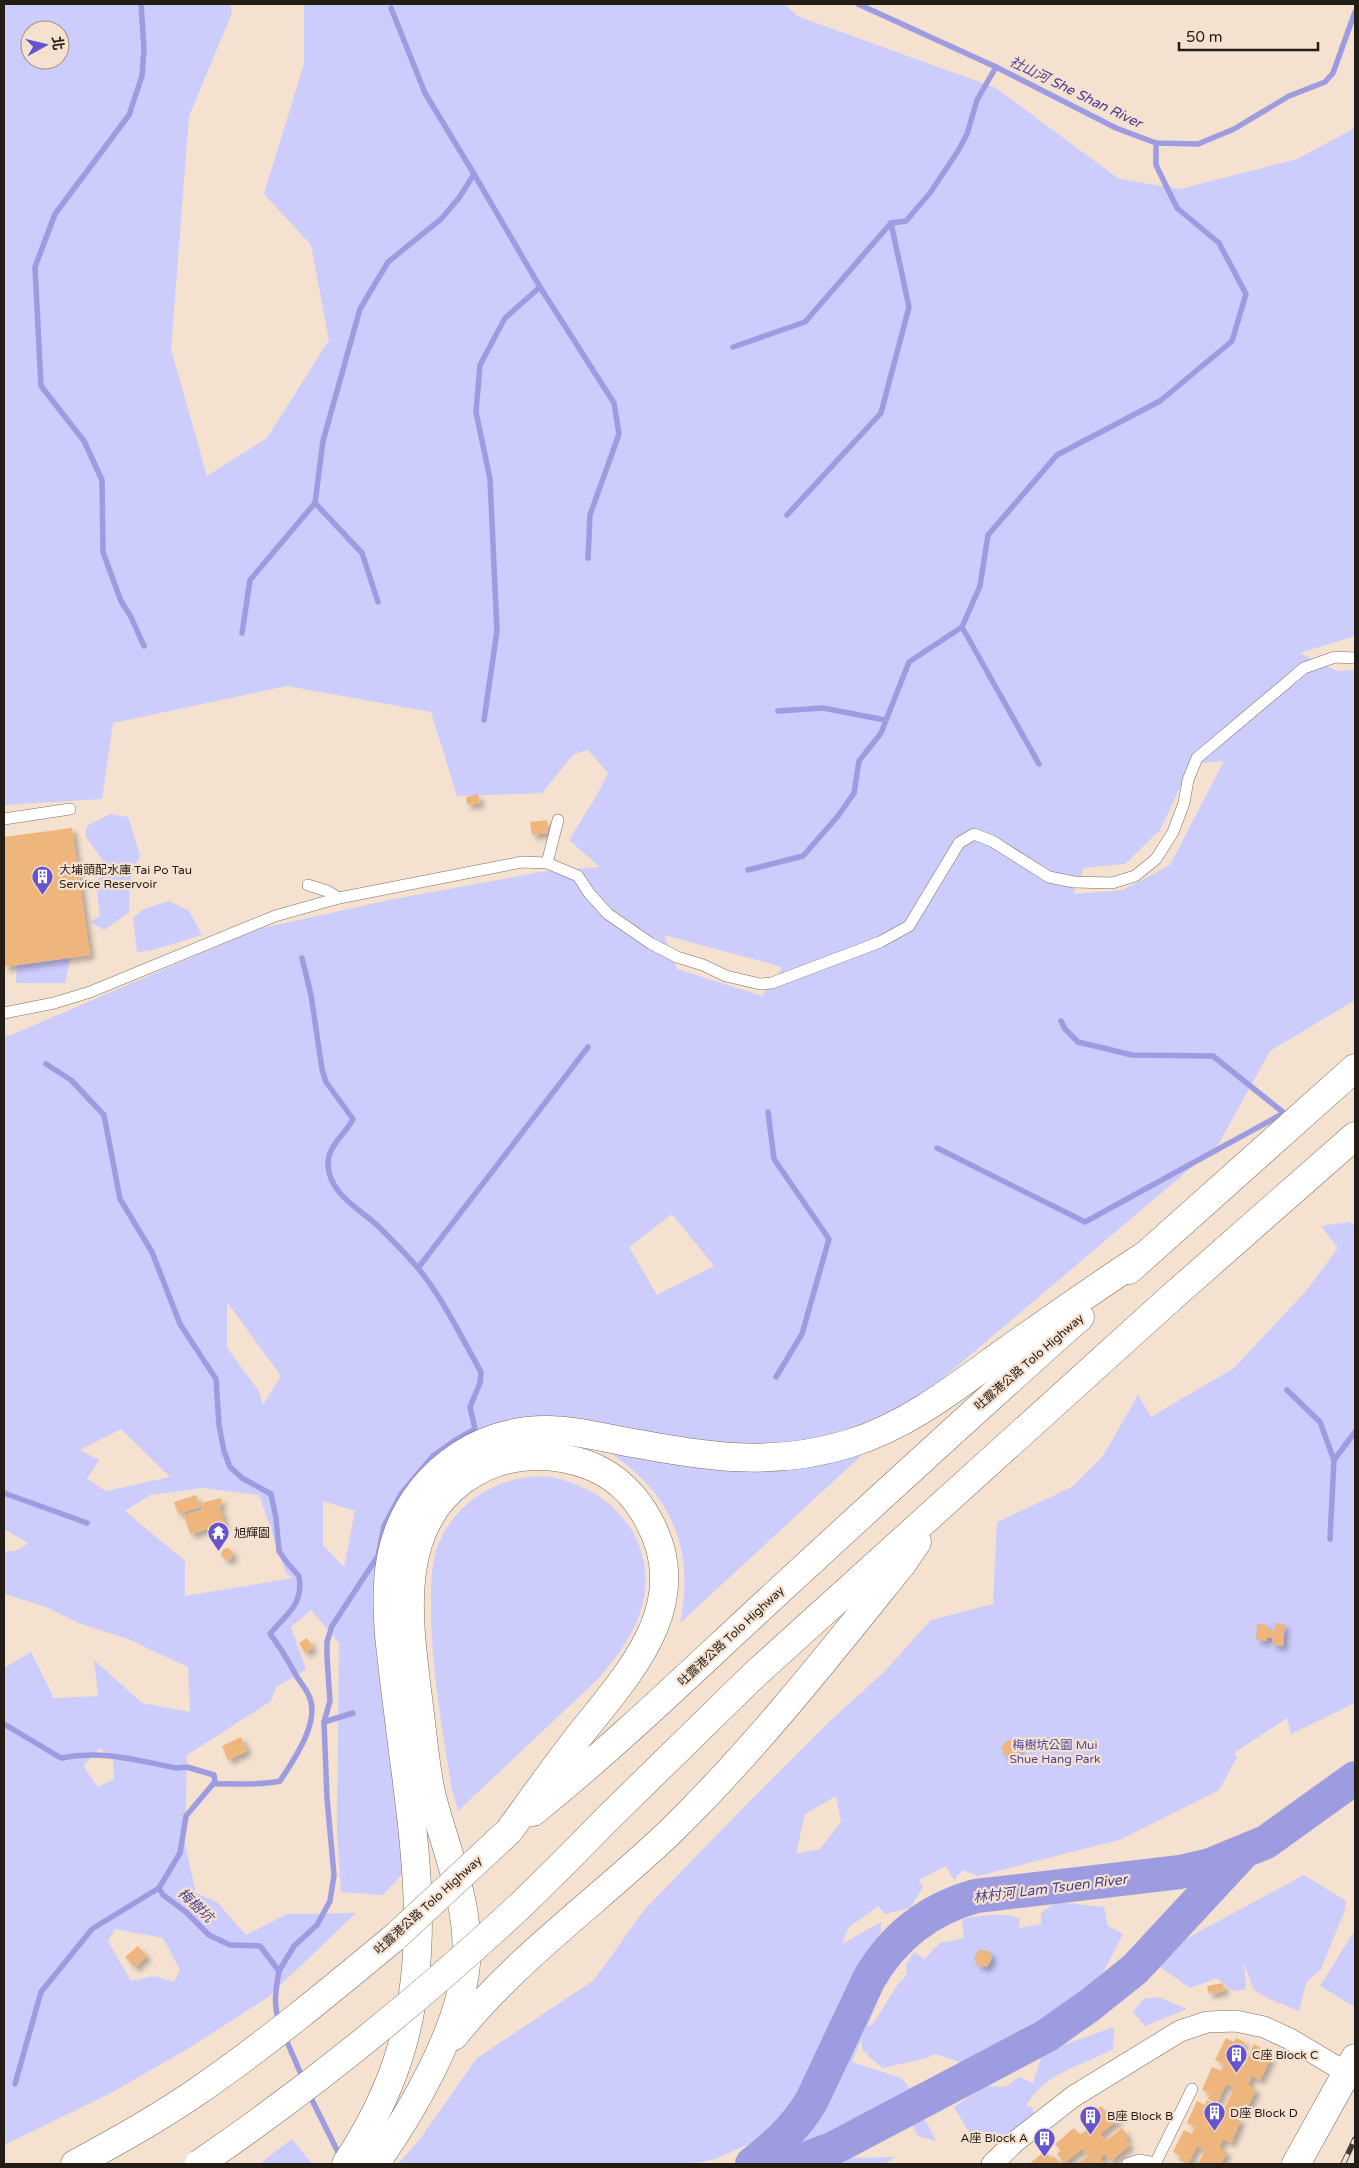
<svg xmlns="http://www.w3.org/2000/svg" width="1359" height="2168" font-family="'Varela Round','Noto Sans TC',sans-serif">
  <style>
    .green { fill: #ccccfd; fill-rule: evenodd }
    .lines { fill: none; stroke-linecap: round; stroke-linejoin: round }
    .stream { stroke: #9d9ce1; stroke-width: 5.5 }
    .river { stroke: #9d9ce1; stroke-width: 34 }
    .building { fill: #eeb57b; filter: url(#shadow) }
    .lane-casing { stroke: #7e6e5e; stroke-width: 12 }
    .street-casing { stroke: #7e6e5e; stroke-width: 22 }
    .secondary-casing { stroke: #7e6e5e; stroke-width: 29 }
    .highway-casing { stroke: #7e6e5e; stroke-width: 29 }
    .lane { stroke: #fff; stroke-width: 11 }
    .street { stroke: #fff; stroke-width: 21 }
    .secondary { stroke: #fff; stroke-width: 28 }
    .highway { stroke: #fff; stroke-width: 28 }
    .rail-casing { stroke: #453c33; stroke-width: 5.5 }
    .rail { stroke: #f4e1d0; stroke-width: 4; stroke-dasharray: 11; stroke-linecap: butt }
    .highway-bridge-casing { stroke: #7e6e5e; stroke-width: 29; stroke-linecap: butt }
    .highway-bridge { stroke: #fff; stroke-width: 28 }
    .labels { text-anchor: middle; stroke-width: 4.5; stroke-linejoin: round; paint-order: stroke }
    .poi-label { font-size: 12px; fill: #241d16; stroke: #f4e1d0; text-anchor: start }
    .street-label { font-size: 12px; fill: #241d16; stroke: #f4e1d0 }
    .park-label { font-size: 12px; fill: #51489b; stroke: #f4e1d0 }
    .water-label { font-size: 14px; font-style: italic; fill: #4a4192; stroke: #f4e1d0 }
  </style>
  <defs>
    <filter id="shadow"><feDropShadow dx="4.5" dy="4.5" stdDeviation="2.5" flood-color="#0004"/></filter>
  </defs>
  <rect width="100%" height="100%" fill="#f4e1d0"/>
  <g class="green">
    <path d="M4,4h226l2,9 -43,103 -18,233 36,127 60,-38 62,-98 -18,-95 -47,-51 40,-130v-60h481l12,12 199,72 123,91 61,10 117,-30 58,-31v508l-55,17 37,18 18,-1v330l-85,51 -52,94 -282,239c-57,39 -120,61 -190,61 -112,0 -222,-73 -319,19 -32,31 -48,72 -52,116 -4,38 2,77 7,115 7,60 16,119 21,178l-20,22 -42,-3 -4,-61 2,-188 -28,-33 -20,17 15,43 -30,17 -5,14 -84,54 -2,89 11,49 21,9 29,33 41,-21 69,-1 -89,85 -78,50 -78,45 -107,52v-477l27,-16 23,46 44,-2 -4,-36 48,43 48,9 -2,-45 -60,-28 -49,-16 -35,-17 -40,-12v-42l15,-2 9,-7 -24,-14v-493l7,-1 247,-106 136,-30 147,-27 59,-5 -31,-27 28,-45 11,-22 -20,-23 -14,4 -32,39 -85,3 -26,-84 -144,-26 -174,37 -11,76 -98,6zM30,30h30v30h-30zM1224,761l-54,104 -47,25 -50,4 11,-26 41,-4 35,-34 31,-66zM664,935l118,32v1l-20,28 -85,-27zM672,1214l42,52 -57,29 -28,-48zM227,1302l54,74 -18,29 -4,-14 -32,-43zM121,1429l49,48 -64,14 -19,-12 12,-19 -19,-10zM202,1488l57,7 27,78 7,5 -108,18v-35l-60,-50 25,-16zM323,1501l32,10 -11,56 -21,-22zM100,1748l13,10 1,21 -16,8 -15,-21zM115,1929l48,9 17,32 -6,12 -19,-6 -24,5 -23,-40z"/>
    <path d="M110,814l18,3 12,38 -10,26 -1,31 -25,18 -14,-8 10,-6 -4,-33 11,-17 -22,-30 2,-10z"/>
    <path d="M169,901l20,10 13,24 -49,15 -16,2 -4,-34 11,-9z"/>
    <path d="M74,942l-9,41h-49l1,-32z"/>
    <path d="M1349,1222l6,4v477l-64,31 -4,-16 -53,35 3,4 -18,33 -100,50 -141,36 -15,-6 -9,10 -8,-14 -27,14 4,7 -13,21 -25,6 -7,-8 -30,22 -6,16 39,-22 -1,24 -40,63 -19,47 -25,45 -42,41 -39,17 -23,5h-294l22,-25 57,-81 117,-78 51,-71 100,-103 84,-84 54,-49 48,-53 62,-16 4,-82 75,-35 31,-31 35,-61 13,22 83,-49 72,-77 32,-43 -17,-22zM836,1796l5,26 -21,27 -24,5 9,-40z"/>
    <path d="M611,1453c96,17 156,30 252,1l-183,169c15,-73 -7,-127 -69,-170z"/>
    <path d="M543,1476c58,7 107,51 102,113 -2,33 -26,66 -47,90l-140,132 -6,-21c-10,-62 -21,-123 -21,-185 0,-19 0,-40 6,-57 17,-46 59,-71 106,-72z"/>
    <path d="M1304,1875l42,26 -1,9 -24,59 -15,14 -7,28 -32,-13 -14,-9 -9,-27 2,27 -12,2 -18,-13 -26,10 -39,-27 49,-30z"/>
    <path d="M1056,1902l48,5 4,19 15,8 -19,37 -28,27 -65,45 -42,22 -34,-11 -8,4 -44,10 -15,-12v-3l-5,-1 -2,-12 -9,22 50,16 7,10 48,-19 18,22 -54,25 6,7 9,18 -18,-5 -8,-15 -91,43h-52l38,-34 72,-152 18,-19 -28,68 5,-2 26,-41 9,-9 -1,-10 8,-13 10,7 16,-16 24,-5 -2,-19c14,-2 46,-9 58,1l-1,8 22,-4v-11z"/>
    <path d="M1353,1933h2v74l-35,-21z"/>
    <path d="M1158,1997l29,12 -42,17 -12,-14 10,-13z"/>
    <path d="M1114,2027l-1,22c-31,17 -68,23 -87,57l6,1 3,9 -27,26 -38,-8 -16,-27 31,-21 20,1 14,-10 14,6 10,-31z"/>
    <path d="M292,2139l20,25h-53z"/>
    <path d="M894,2157l-8,7h-44l7,-6z"/>
  </g>
  <g class="lines">
    <g class="stream">
      <path d="M141,4l3,45 -2,27 -13,39 -74,99 -20,53 6,119 43,55 18,39 1,72 18,49 10,16 13,29"/>
      <path d="M858,4l138,63 120,61 40,15 42,1 36,-15 55,-33 36,-14 8,-9 22,-61"/>
      <path d="M391,8l34,85 49,81 66,113 74,116 5,31 -29,81 -2,43"/>
      <path d="M733,347l72,-25 86,-99 15,-2 24,-28 28,-42 9,-17 10,-34 19,-33"/>
      <path d="M787,515l94,-102 28,-106 -18,-84"/>
      <path d="M378,602l-16,-49 -47,-50 8,-62 37,-132 28,-47 53,-43 18,-21 15,-24"/>
      <path d="M962,627l77,137"/>
      <path d="M242,633l8,-53 65,-77"/>
      <path d="M778,711l45,-3 62,12"/>
      <path d="M484,720l13,-89 -7,-152 -14,-67 4,-47 25,-47 35,-31"/>
      <path d="M748,870l55,-14 35,-40 16,-23 5,-32 22,-28 28,-71 53,-35 18,-41 8,-51 69,-80 103,-54 72,-60 14,-47 -27,-51 -42,-35 -21,-43v-22"/>
      <path d="M1061,1021l4,8 13,13 54,13 81,1 71,57"/>
      <path d="M46,1064l25,16 33,35 16,84 32,53 28,72 36,55 3,46 5,26 6,16 12,11 29,16 5,24 3,33 9,13 11,12c5,29 -13,38 -29,58 11,14 19,28 27,43 4,6 9,12 12,19 12,26 -16,65 -29,85 -21,5 -45,2 -67,3l-27,32 -6,37 -21,35 4,7 23,17 23,23 21,10 30,1 19,25c-3,17 -6,34 0,50"/>
      <path d="M768,1112l6,47 55,80 -27,95 -26,43"/>
      <path d="M937,1148l148,74 199,-109h5"/>
      <path d="M418,1268l170,-221"/>
      <path d="M1287,1390l33,32 14,38"/>
      <path d="M4,1493l83,30"/>
      <path d="M1330,1539l4,-79 21,-28"/>
      <path d="M324,1722l29,-9"/>
      <path d="M4,1724l57,34c40,-8 75,2 115,10l11,-1 27,8 1,6 -2,3"/>
      <path d="M279,1971l15,-25 23,-21 13,-24 4,-26 -7,-77 -3,-76 6,-21 -3,-43v-16l5,-16 46,-70 6,-30 17,-32 32,-38 21,-15 21,-12 -5,-22 10,-24 1,-11c-20,-35 -38,-74 -64,-105 -11,-13 -24,-26 -37,-39 -19,-19 -50,-32 -52,-63 -1,-19 17,-30 25,-46l-27,-37 -4,-13 -11,-74 -9,-37"/>
      <path d="M285,2037l18,42"/>
      <path d="M15,2084l26,-92 51,-63 67,-41"/>
      <path d="M309,2094l32,64"/>
    </g>
    <g class="river">
      <path d="M752,2164c23,-18 43,-36 59,-62l58,-123c24,-42 60,-70 107,-83l204,-24 30,-7 56,-23 89,-64"/>
      <path d="M792,2164l40,-15 214,-113 44,-31 45,-36 104,-112"/>
    </g>
  </g>
  <g class="building">
    <path d="M478,794l2,9 -13,2 -1,-8z"/>
    <path d="M547,820l1,13 -16,2 -2,-13z"/>
    <path d="M72,828l18,127 -86,12v-130z"/>
    <path d="M196,1495l4,12 -22,7 -4,-12z"/>
    <path d="M221,1498l1,6 -3,1 6,19 -35,10 -6,-19 19,-5 -2,-7z"/>
    <path d="M229,1548l4,5 -2,6 -5,1 -5,-5 2,-6z"/>
    <path d="M1275,1623l10,1 -2,22 -11,-1 1,-7h-6v3l-11,-1 1,-16 11,1v4l7,1z"/>
    <path d="M307,1638l6,10 -8,5 -6,-10z"/>
    <path d="M241,1737l6,14 -19,9 -6,-14z"/>
    <path d="M1008,1740l9,3 2,9 -6,6 -8,-2 -4,-9z"/>
    <path d="M138,1946l9,10 -12,11 -10,-10z"/>
    <path d="M979,1950l10,1 3,7 -5,9 -9,-1 -4,-8z"/>
    <path d="M1223,1983l1,8 -15,3 -2,-8z"/>
    <path d="M1226,2038l8,4 2,-4 9,4 -9,20 8,4 10,-22 10,6 -1,4 8,4 -11,22 -8,-4 -4,9 8,4 -11,24 -8,-4 -4,7 8,4 -10,23 -8,-4 -4,9 8,4 -6,12h-23l7,-14 -8,-4 -9,18 -9,-4 2,-4 -8,-4 11,-22 8,4 3,-7 -8,-4 10,-22 8,4 2,-5 9,4 -9,20 8,4 19,-40 -8,-4 -9,19 -9,-4 2,-5 -8,-4 10,-23 9,4 3,-7 -9,-4z"/>
    <path d="M1101,2106l6,7 3,-2 8,9 -18,14 6,7 16,-13 6,8 -3,2 5,7 -19,16 -6,-7 -5,5 4,5h-27l11,-8 -6,-7 -18,14 -7,-9 4,-3 -6,-7 19,-16 6,7 8,-6 -6,-7z"/>
    <path d="M1045,2151l6,7 3,-2 6,8h-31z"/>
  </g>
  <g class="lines">
    <defs>
      <g id="lane">
        <path d="M4,819l66,-10"/>
        <path d="M547,863l11,-43"/>
        <path d="M308,885l19,6 12,7"/>
        <path d="M4,1013l50,-10 36,-11 185,-76 64,-18 183,-36 25,1 31,13 11,17 19,21 42,29 27,14 26,8 23,11 34,8 12,-1 108,-41 29,-16 50,-83 15,-9 18,7 57,36 25,5 38,1 23,-7 21,-17 17,-27 11,-29 4,-23 9,-22 107,-90 31,-11 20,1"/>
        <path d="M1127,2164l12,-4 16,3"/>
        <path d="M1155,2164l37,-75"/>
      </g>
      <path id="street" d="M992,2164l24,-23 58,-45 106,-65 27,-9 29,-1 28,6 26,12 57,34"/>
      <path id="secondary" d="M1296,2164l59,-106"/>
      <g id="highway">
        <path d="M1129,1270l226,-202"/>
        <path d="M533,1812c82,-66 157,-139 234,-210 104,-96 207,-191 313,-285"/>
        <path d="M607,1819l146,-143 420,-380 182,-160"/>
        <path d="M454,2036c62,-78 144,-135 216,-204 85,-83 158,-176 232,-268l15,-22"/>
        <path d="M75,2164c41,-22 82,-45 120,-71 70,-48 135,-102 200,-156"/>
        <path d="M346,2164c21,-32 40,-68 52,-105 33,-100 18,-206 5,-308 -5,-39 -10,-78 -14,-116 -2,-29 -3,-58 4,-86 17,-70 82,-120 154,-119 27,0 54,7 80,12 79,14 142,26 221,2 56,-17 102,-52 148,-86 48,-34 96,-68 145,-100"/>
        <path d="M375,2164c37,-52 86,-136 91,-201 5,-57 -20,-112 -34,-166 -7,-30 -9,-61 -13,-91 -9,-76 -28,-174 44,-226 37,-27 83,-30 125,-15 27,10 48,31 61,56 46,84 -21,153 -70,215 -24,31 -47,63 -70,95"/>
      </g>
    </defs>
    <use href="#lane" class="lane-casing"/>
    <use href="#street" class="street-casing"/>
    <use href="#secondary" class="secondary-casing"/>
    <use href="#highway" class="highway-casing"/>
    <use href="#lane" class="lane"/>
    <use href="#street" class="street"/>
    <use href="#secondary" class="secondary"/>
    <use href="#highway" class="highway"/>
    <defs>
      <path id="rail" d="M1343,2164l12,-25"/>
    </defs>
    <use href="#rail" class="rail-casing"/>
    <use href="#rail" class="rail"/>
    <defs>
      <g id="highway-bridge">
        <path d="M395,1937l114,-106"/>
        <path d="M199,2164c114,-78 221,-165 322,-259 29,-28 58,-57 86,-86"/>
      </g>
    </defs>
    <use href="#highway-bridge" class="highway-bridge-casing"/>
    <use href="#highway-bridge" class="highway-bridge"/>
  </g>
  <defs>
    <symbol id="building-pin" viewBox="-11 -11 22 30"><path d="M0 17L-7.5 6A9.5 9.5 0 1 1 7.5 6Z" fill="#6554cd" stroke="#f4e1d0"/><path d="M-4-6H4V6H1V3H-1V6H-4ZM-2.5-4.3h1.7v1.8h-1.7ZM.8-4.3h1.7v1.8H.8ZM-2.5-1h1.7V.8h-1.7ZM.8-1h1.7V.8H.8Z" fill="#fff"/></symbol>
    <symbol id="temple-pin" viewBox="-11 -11 22 30"><path d="M0 17L-7.5 6A9.5 9.5 0 1 1 7.5 6Z" fill="#6554cd" stroke="#f4e1d0"/><path d="M0-6L5-2H3V0L6.5 2.5H4V6H1.5V3h-3V6H-4V2.5H-6.5L-3 0V-2H-5Z" fill="#fff"/></symbol>
  </defs>
  <g fill-rule="evenodd">
    <use href="#building-pin" x="30" y="864" width="25" height="34"/>
    <use href="#temple-pin" x="206" y="1520" width="25" height="34"/>
    <use href="#building-pin" x="1224" y="2042" width="25" height="34"/>
    <use href="#building-pin" x="1202" y="2100" width="25" height="34"/>
    <use href="#building-pin" x="1078" y="2104" width="25" height="34"/>
    <use href="#building-pin" x="1032" y="2126" width="25" height="34"/>
  </g>
  <g class="labels">
    <g class="poi-label">
      <text x="59" y="874">大埔頭配水庫 Tai Po Tau<tspan x="59" dy="14">Service Reservoir</tspan></text>
      <text x="234" y="1537">旭輝園</text>
      <text x="1252" y="2059">C座 Block C</text>
      <text x="1230" y="2117">D座 Block D</text>
      <text x="1107" y="2120">B座 Block B</text>
      <text x="1028" y="2142" text-anchor="end">A座 Block A</text>
    </g>
    <g class="street-label">
      <text transform="translate(1029 1362) rotate(-41)" y="4">吐露港公路 Tolo Highway</text>
      <text transform="translate(731 1636) rotate(-43)" y="4">吐露港公路 Tolo Highway</text>
      <text transform="translate(428 1905) rotate(-42)" y="4">吐露港公路 Tolo Highway</text>
    </g>
    <g class="park-label">
      <text x="1055" y="1749">梅樹坑公園 Mui<tspan x="1055" dy="14">Shue Hang Park</tspan></text>
    </g>
    <g class="water-label">
      <text transform="translate(1076 92) rotate(26)" y="5">社山河 She Shan River</text>
      <text transform="translate(1050 1888) rotate(-7)" y="5">林村河 Lam Tsuen River</text>
      <text transform="translate(196 1905) rotate(43)" y="5">梅樹坑</text>
    </g>
  </g>
  <rect width="1359" height="2168" fill="none" stroke="#241d16" stroke-width="10"/>
  <g transform="translate(45 45) rotate(82)"><circle r="24" fill="#f4e1d0" stroke="#a19386"/>
  <path d="M0-4L9 19L0 12L-9 19Z" fill="#6554cd"/>
  <text y="-8" font-size="14" font-weight="bold" text-anchor="middle" fill="#241d16">北</text>
  </g>
  <path d="M1179 42v8h139v-8" fill="none" stroke="#241d16" stroke-width="2.5"/>
  <text x="1186" y="42" font-size="15" fill="#241d16" stroke="#f4e1d0" stroke-width="4" paint-order="stroke">50 m</text>
</svg>
